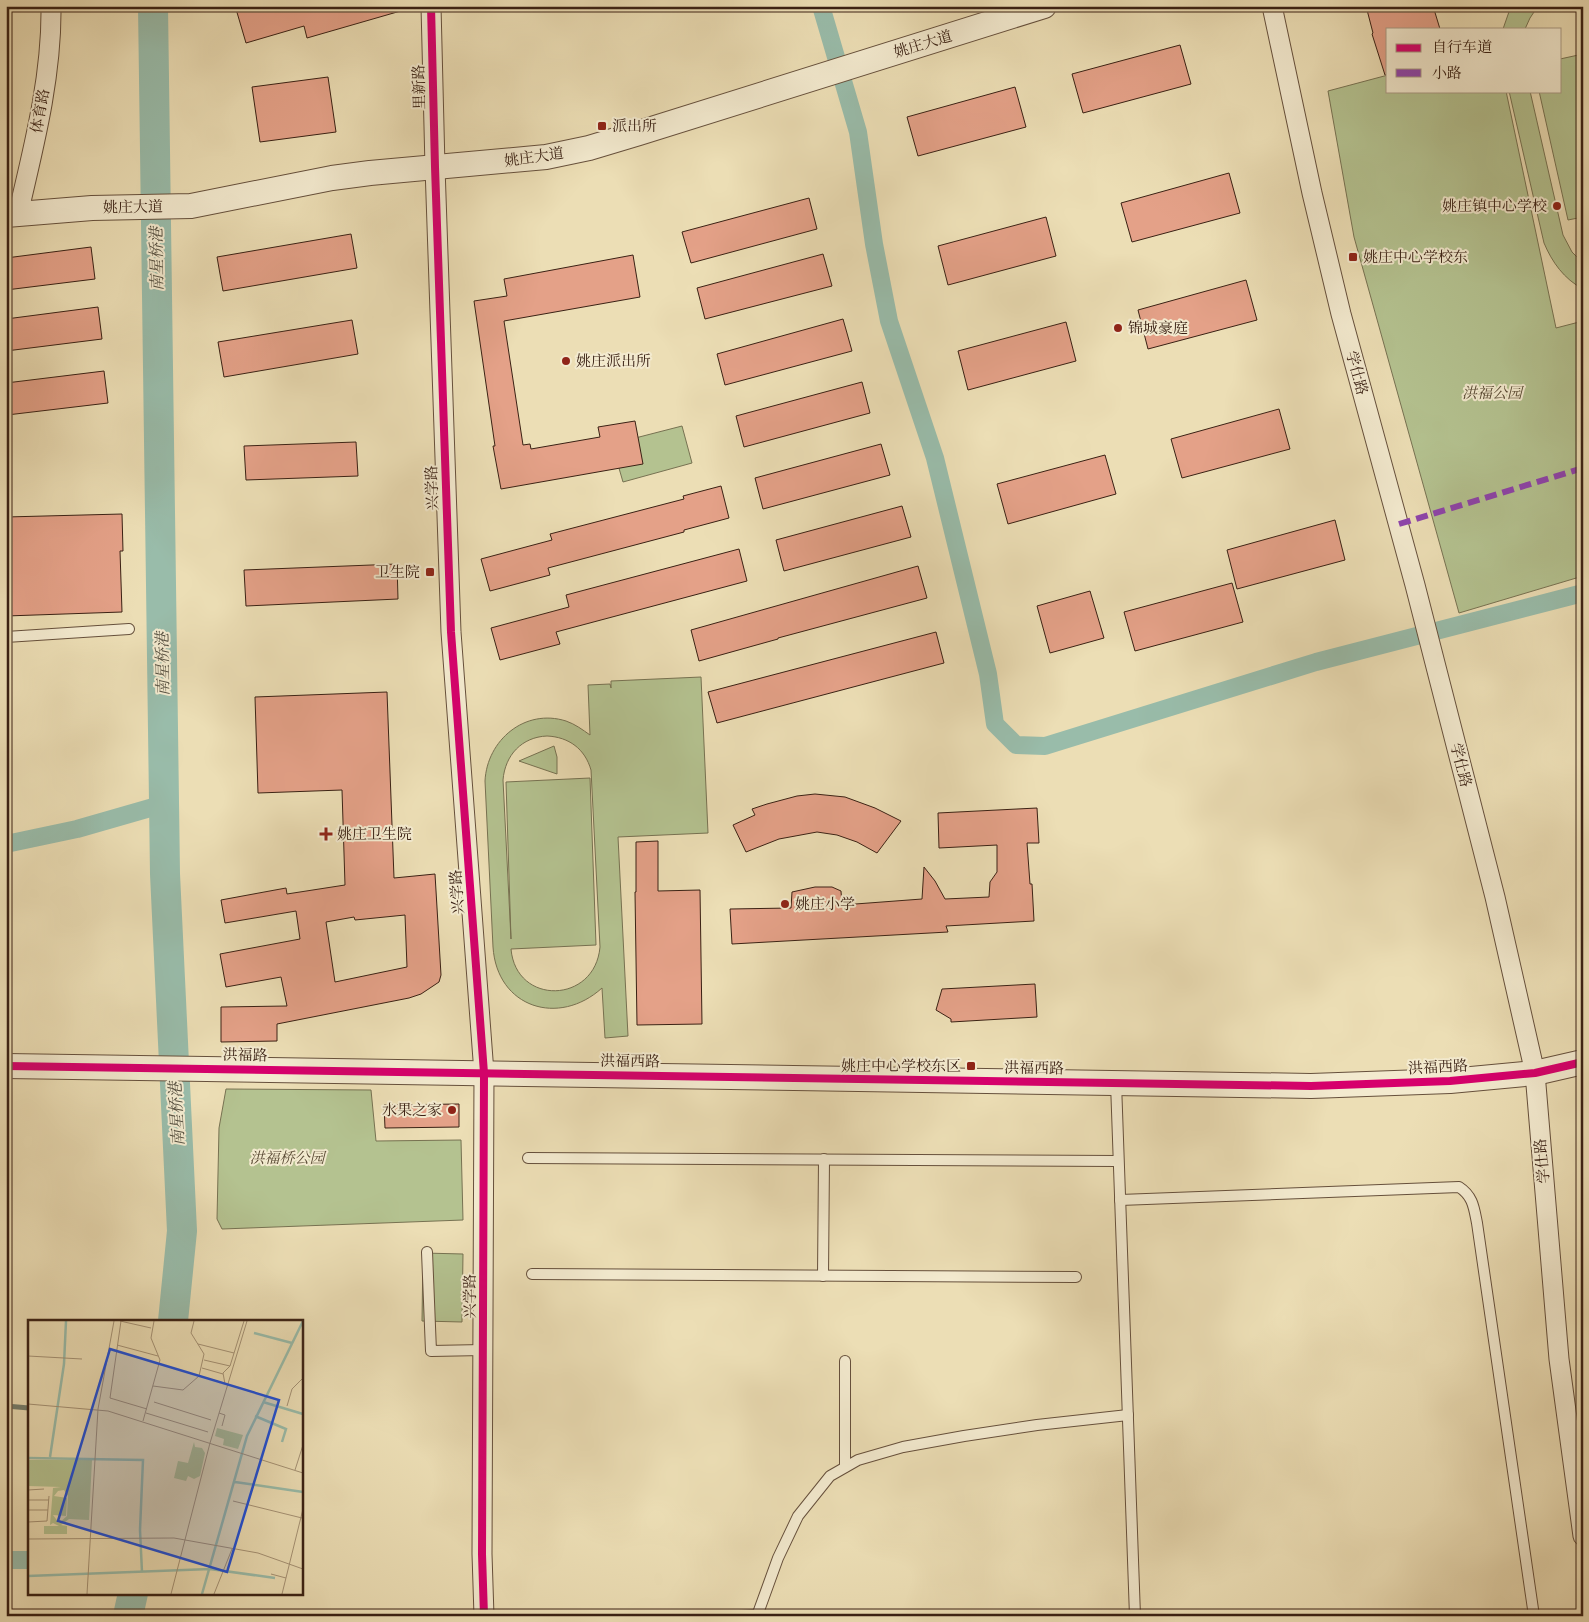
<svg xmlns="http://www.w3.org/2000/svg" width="1589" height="1622" font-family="'Old Standard TT','Noto Serif SC',serif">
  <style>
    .green { fill: #b4c290; stroke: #777252; fill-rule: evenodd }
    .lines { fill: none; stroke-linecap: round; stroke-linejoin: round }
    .stream { stroke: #737e6e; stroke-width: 5 }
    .canal { stroke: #99bcaa; stroke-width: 18 }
    .river { stroke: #99bcaa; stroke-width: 30 }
    .building { fill: #e4a188; stroke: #3a2114; fill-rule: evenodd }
    .service-casing { stroke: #66503c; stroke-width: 12 }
    .minor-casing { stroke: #66503c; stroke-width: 21 }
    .tertiary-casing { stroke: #66503c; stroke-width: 26 }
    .service { stroke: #f3eacf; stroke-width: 10 }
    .minor { stroke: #f3eacf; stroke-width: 19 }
    .tertiary { stroke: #f3eacf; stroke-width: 24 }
    .quiet { stroke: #8e44ad; stroke-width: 6; stroke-dasharray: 12 6; stroke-linecap: butt }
    .cycleway-casing { stroke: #f3eacf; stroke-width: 11 }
    .cycleway { stroke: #d6006c; stroke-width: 8 }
    .poi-dot { fill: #8f2418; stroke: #f3eacf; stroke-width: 2 }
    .labels { text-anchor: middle; stroke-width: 4; stroke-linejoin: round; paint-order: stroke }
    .street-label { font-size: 15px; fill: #3a2114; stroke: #f3eacf }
    .poi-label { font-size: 15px; fill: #3a2114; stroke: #f3eacf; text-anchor: start }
    .park-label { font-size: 15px; font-style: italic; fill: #584933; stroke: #f3eacf }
    .water-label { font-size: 16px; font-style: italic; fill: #565041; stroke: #f3eacf }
    .inset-river { fill: none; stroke: #99bcaa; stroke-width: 2.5 }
    .inset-road { fill: none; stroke: #a59275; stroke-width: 1 }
    .view { fill: #1d4ed8; fill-opacity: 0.15; stroke: #1d4ed8; stroke-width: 2.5 }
    .inset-edge { fill: none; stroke: #3a2114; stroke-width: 2.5 }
  </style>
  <rect width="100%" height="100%" fill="#ecdeb5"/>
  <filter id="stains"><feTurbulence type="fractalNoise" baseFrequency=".004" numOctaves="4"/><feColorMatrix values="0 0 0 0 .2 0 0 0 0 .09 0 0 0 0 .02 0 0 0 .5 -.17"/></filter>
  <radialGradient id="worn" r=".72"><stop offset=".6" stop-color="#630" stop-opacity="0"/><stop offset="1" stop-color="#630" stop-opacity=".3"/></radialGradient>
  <g class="green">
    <path d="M1511,6h27l-8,12 -5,11h-22z"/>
    <path d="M1583,54v163l-15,3 -29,-129h21v-32z"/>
    <path d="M1388,75v16h118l50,237 27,-7v255l-124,37 -105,-376 -26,-146z"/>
    <path d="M1509,91h21l33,144 9,17 11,11v26c-19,-10 -31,-27 -39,-46z"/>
    <path d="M682,426l10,37 -69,19 -11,-38z"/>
    <path d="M701,677l7,156 -90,4 10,199 -23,2 -3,-50c-43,39 -105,20 -109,-41l-8,-166c2,-41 40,-73 81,-60 9,3 17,9 24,14l-2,-50 22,-1 1,4v-7zM547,736c22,1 38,13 44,34l9,177c-5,57 -84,59 -89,2l85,-4 -6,-167 -84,4 5,157 -8,-159c2,-25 19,-43 44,-44z"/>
    <path d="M554,746l3,11v17l-38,-13z"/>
    <path d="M226,1089l145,1 5,51 85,-1 2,80 -241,9 -5,-10 2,-91z"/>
    <path d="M423,1253l40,1 -1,68 -40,-1z"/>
  </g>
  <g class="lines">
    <path class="stream" d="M6,1406l23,2"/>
    <g class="canal">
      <path d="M821,6l37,126 16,112 15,77 46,137 53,216 7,50 21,21 29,1 271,-84 267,-69"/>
      <path d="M6,844l71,-15 87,-25"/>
      <path d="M6,1560h23"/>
    </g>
    <g class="river">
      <path d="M153,6l12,868 17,357 -9,90"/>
      <path d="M128,1616l5,-23"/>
    </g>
  </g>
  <g class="building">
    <path d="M247,6h157v4l-97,28 -3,-12 -58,17 -10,-34z"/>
    <path d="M1366,6h67l7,23h-52v45l-3,1 -13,-41 1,-1z"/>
    <path d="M1180,45l11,39 -108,29 -11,-39z"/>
    <path d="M328,77l8,55 -76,10 -8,-55z"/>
    <path d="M1015,87l11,40 -108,29 -11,-39z"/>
    <path d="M1229,173l11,40 -108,29 -11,-39z"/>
    <path d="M809,198l8,31 -126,34 -9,-31z"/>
    <path d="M1046,217l10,39 -108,29 -10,-39z"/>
    <path d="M351,234l6,34 -134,23 -6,-34z"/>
    <path d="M91,247l4,32 -89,11v-32z"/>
    <path d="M823,254l9,32 -127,33 -8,-31z"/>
    <path d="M633,255l7,42 -136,24 19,124 7,-1 1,5 69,-12 -2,-10 37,-6 8,43 -142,25 -8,-43h2l-21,-145 33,-5 -3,-17z"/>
    <path d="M1246,280l11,40 -109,29 -10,-39z"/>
    <path d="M98,307l4,32 -96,12v-32z"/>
    <path d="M843,319l9,32 -127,34 -8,-31z"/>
    <path d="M352,320l6,34 -134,23 -6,-35z"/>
    <path d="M1066,322l10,39 -108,29 -10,-39z"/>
    <path d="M104,371l4,32 -101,12 -1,-32z"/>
    <path d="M862,382l8,31 -126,34 -8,-31z"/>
    <path d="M1279,409l11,40 -108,29 -11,-39z"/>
    <path d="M356,442l2,34 -112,4 -2,-34z"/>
    <path d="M881,444l9,31 -127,34 -8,-31z"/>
    <path d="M1105,455l11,39 -108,30 -11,-40z"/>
    <path d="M721,486l8,32 -45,12v2l-136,36 2,7 -60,16 -9,-32 71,-19 -2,-6 134,-35 -1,-3z"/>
    <path d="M902,506l9,31 -127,34 -8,-31z"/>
    <path d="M122,514l1,37h-3l2,61 -116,4v-99z"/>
    <path d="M1335,520l10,40 -108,29 -10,-39z"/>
    <path d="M739,549l8,32 -191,51 4,12 -60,16 -9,-32 78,-21 -3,-12z"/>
    <path d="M397,564l1,35 -152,7 -2,-36z"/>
    <path d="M918,566l9,32 -149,40v1l-79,22 -8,-31z"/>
    <path d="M1232,583l11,39 -108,29 -11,-39z"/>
    <path d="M1090,591l14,47 -54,15 -13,-47z"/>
    <path d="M936,632l8,31 -227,60 -9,-31z"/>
    <path d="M387,692l7,186 41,-4 6,101 -2,7 -18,12 -12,4 -132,26v17l-56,1v-35l66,-1 -6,-29 -55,10 -6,-33 80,-15 -4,-28 -71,12 -4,-23 65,-12 1,6 58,-9 -3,-95 -84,3 -3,-96zM405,915l2,52 -72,15 -9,-60 28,-5 1,3z"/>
    <path d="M815,794l30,3 30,11 26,13 -24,32 -20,-11 -20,-7 -20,-3 -38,7 -33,13 -13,-27 22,-10 -3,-6 15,-5 30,-8z"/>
    <path d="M1037,808l2,35h-12l3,41h2l2,37 -88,5 2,6 -216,12 -2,-35 61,-1 1,-16 23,-5h17l9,4 1,14 80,-6 2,-32 11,14 10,18 44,-2 1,-15 7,-10v-27l-58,3 -1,-35z"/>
    <path d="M658,841v50l42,-1 2,134 -65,1 -2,-133h1v-50z"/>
    <path d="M1035,984l2,33 -86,5v-3l-15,-9 6,-21z"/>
    <path d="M459,1104v23l-74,1 -1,-23z"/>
  </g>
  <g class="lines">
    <defs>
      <g id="service">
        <path d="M6,637l123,-8"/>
        <path d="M1116,1083l19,533"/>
        <path d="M528,1158l590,3"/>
        <path d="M1120,1200l339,-13c14,9 15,21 18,36l57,393"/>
        <path d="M427,1252l4,99 52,-1"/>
        <path d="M532,1274l544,3"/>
        <path d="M823,1276l1,-117"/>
        <path d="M845,1467v-106"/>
        <path d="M739,1616l19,-1"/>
        <path d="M757,1616l21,-58 20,-42 32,-40 28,-16 45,-13 61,-11 73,-11 91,-10"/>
      </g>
      <g id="minor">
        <path d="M431,6l4,161 16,465 33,441 -2,481 2,62"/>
        <path d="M1272,6l40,187 29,121 74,271 80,312 40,176 24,286 24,177"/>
        <path d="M18,214c16,-68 34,-138 33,-208"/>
      </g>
      <g id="tertiary">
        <path d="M6,215l86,-7 99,-2 141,-28 38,-5 176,-16 43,-9 50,-15 405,-127"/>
        <path d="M6,1066l1305,20 139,-5 85,-8 48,-11"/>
      </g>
    </defs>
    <use href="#service" class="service-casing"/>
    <use href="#minor" class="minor-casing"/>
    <use href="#tertiary" class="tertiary-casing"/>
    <use href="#service" class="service"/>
    <use href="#minor" class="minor"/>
    <use href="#tertiary" class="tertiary"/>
    <path class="quiet" d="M1399,524l184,-56"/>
    <defs>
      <g id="cycleway">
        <path d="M431,6l4,161 16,465 33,441 -2,481 2,62"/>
        <path d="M6,1066l1305,20 139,-5 85,-8 48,-11"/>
      </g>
    </defs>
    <use href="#cycleway" class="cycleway-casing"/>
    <use href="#cycleway" class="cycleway"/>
  </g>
  <g class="poi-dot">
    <rect x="597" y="121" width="10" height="10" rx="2.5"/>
    <circle cx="1557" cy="206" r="5"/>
    <rect x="1348" y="252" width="10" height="10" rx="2.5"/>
    <circle cx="1118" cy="328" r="5"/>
    <circle cx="566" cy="361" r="5"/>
    <rect x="425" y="567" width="10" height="10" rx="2.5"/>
    <path d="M323.5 826.5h5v5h5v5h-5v5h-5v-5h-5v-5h5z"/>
    <circle cx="785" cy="904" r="5"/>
    <rect x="966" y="1061" width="10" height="10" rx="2.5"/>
    <circle cx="452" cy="1110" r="5"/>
  </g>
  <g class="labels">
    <g class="street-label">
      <text transform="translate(923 44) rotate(-17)" y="5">姚庄大道</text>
      <text transform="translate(419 87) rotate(-91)" y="5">里新路</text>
      <text transform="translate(40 111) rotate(-80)" y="5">体育路</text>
      <text transform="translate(534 157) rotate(-8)" y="5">姚庄大道</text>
      <text transform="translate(133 207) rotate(-1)" y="5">姚庄大道</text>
      <text transform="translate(1357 373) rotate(75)" y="5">学仕路</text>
      <text transform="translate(432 488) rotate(-92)" y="5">兴学路</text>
      <text transform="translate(1461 765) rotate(76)" y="5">学仕路</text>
      <text transform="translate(457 892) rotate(-94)" y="5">兴学路</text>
      <text transform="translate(245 1055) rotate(1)" y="5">洪福路</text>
      <text transform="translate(630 1061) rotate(1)" y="5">洪福西路</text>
      <text transform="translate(1438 1067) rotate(-3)" y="5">洪福西路</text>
      <text transform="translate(1034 1068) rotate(1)" y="5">洪福西路</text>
      <text transform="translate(1542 1161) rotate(-95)" y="5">学仕路</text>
      <text transform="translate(470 1296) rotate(-90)" y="5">兴学路</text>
    </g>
    <g class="poi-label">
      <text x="612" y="131">派出所</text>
      <text x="1547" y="211" text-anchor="end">姚庄镇中心学校</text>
      <text x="1363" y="262">姚庄中心学校东</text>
      <text x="1128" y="333">锦城豪庭</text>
      <text x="576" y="366">姚庄派出所</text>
      <text x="420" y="577" text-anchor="end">卫生院</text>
      <text x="337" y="839">姚庄卫生院</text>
      <text x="795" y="909">姚庄小学</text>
      <text x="961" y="1071" text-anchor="end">姚庄中心学校东区</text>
      <text x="442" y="1115" text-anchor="end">水果之家</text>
    </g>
    <g class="park-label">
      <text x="1492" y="398">洪福公园</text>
      <text x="287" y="1163">洪福桥公园</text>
    </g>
    <g class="water-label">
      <text transform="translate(156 259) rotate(-91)" y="6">南星桥港</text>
      <text transform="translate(162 664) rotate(-91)" y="6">南星桥港</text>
      <text transform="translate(176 1114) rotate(-93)" y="6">南星桥港</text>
    </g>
  </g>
  <g transform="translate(28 1320)">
    <rect width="275" height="275" fill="#ecdeb5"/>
    <path d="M189,108l26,7 -5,14 -15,-4 1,-6 -9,-3zM166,122l1,5 7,1 3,5 -5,23 -6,3 -6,-3 -2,5 -12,-3 4,-17 10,2zM0,140h64l-3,60 -20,-1 -8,6 6,1v8h-23v-8h15l-6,-3 -3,2 3,-37 8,-1 -33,-1zM36,170l4,6 -1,20 -8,7 -6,-8 13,1 1,-18 -13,-2 4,-5z" fill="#b4c290" fill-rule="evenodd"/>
    <path class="inset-river" d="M226,13l38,10M235,82l40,12M227,96l31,13 -4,13M22,137l14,-93 2,-43M0,138l115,2 -3,70 2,42M207,162l68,10M0,256l182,-7 65,9M174,274l45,-158 56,-115"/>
    <path class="inset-road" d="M92,1l31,7M93,1l-11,77 37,11M170,24l36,9M89,25l41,11M0,36l54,3M176,40l26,6M174,48l21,6M171,56l25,7M197,64l-2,-11 7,-7 14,-45M125,66l30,4 16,-14 5,-22 -13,-21 3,-12M126,82l57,18M0,84l80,7 195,62M259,86l5,-17 11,-11M118,93l62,19M191,93l6,2 -3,11M115,101l17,-61 -9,-22 3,-17M267,150l8,-25M0,170l16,-1M0,180h21M205,181l69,17M0,190h20M0,202l19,-1 2,-25M0,219l146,-1 84,15 45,16M243,254l15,4M59,274l11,-185 16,-88M143,274l39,-151 37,-122M186,274l18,-45M254,274l21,-85"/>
    <path class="view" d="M82,29l169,51 -52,172 -169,-51z"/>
    <rect width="275" height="275" class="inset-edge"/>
  </g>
  <rect width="1589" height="1622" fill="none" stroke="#ecdeb5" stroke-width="25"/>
  <rect x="8" y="8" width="1574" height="1607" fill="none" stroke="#3a2114" stroke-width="2.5"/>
  <rect x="12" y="12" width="1564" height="1597" fill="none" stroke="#3a2114"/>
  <rect x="1386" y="28" width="175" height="65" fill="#f3eacf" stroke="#a99a84"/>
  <rect x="1396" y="44" width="25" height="8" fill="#d6006c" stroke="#a99a84"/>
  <text x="1432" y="52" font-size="15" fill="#3a2114">自行车道</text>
  <rect x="1396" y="69" width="25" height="8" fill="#8e44ad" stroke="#a99a84"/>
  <text x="1432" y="78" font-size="15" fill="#3a2114">小路</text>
  <rect width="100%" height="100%" filter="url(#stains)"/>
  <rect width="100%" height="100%" fill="url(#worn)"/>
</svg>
